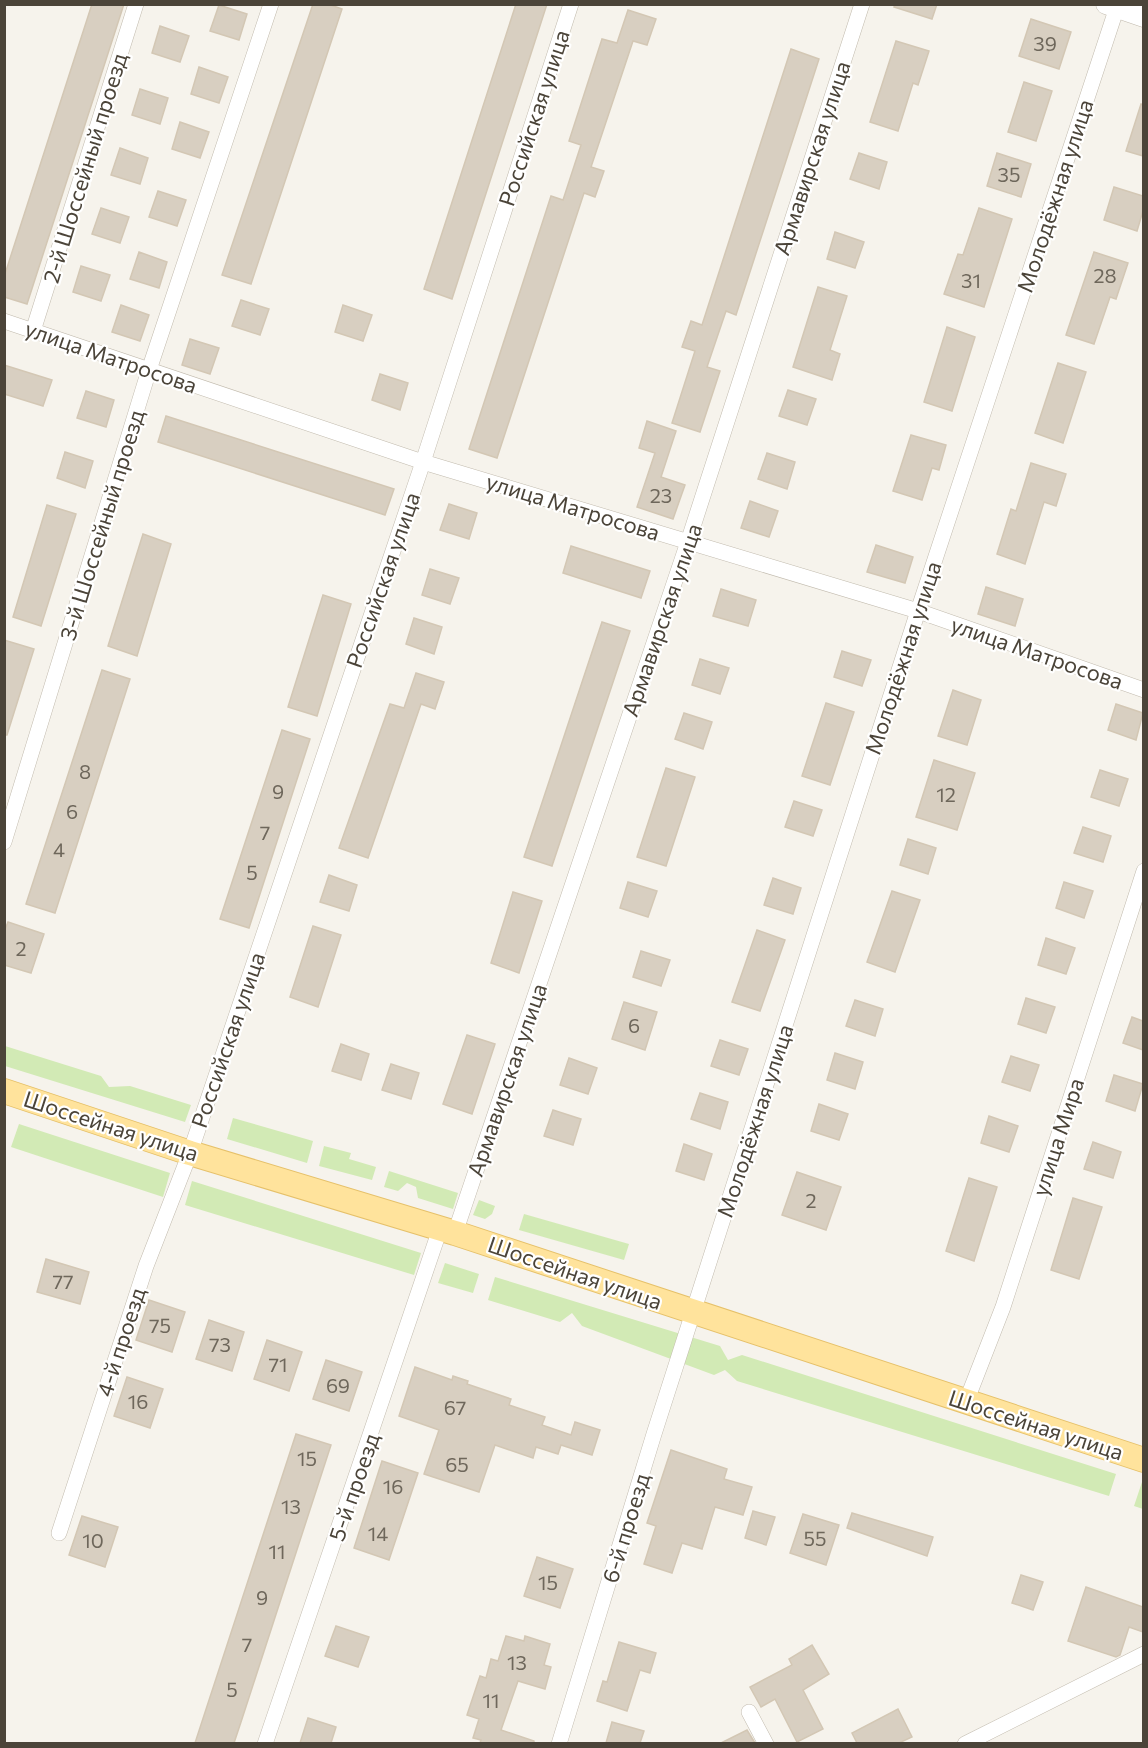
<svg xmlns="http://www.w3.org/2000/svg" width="1148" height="1748" font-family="Commissioner,sans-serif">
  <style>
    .green { fill: #d2eab5 }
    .building { fill: #d8cfc1; stroke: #d3c7b4; stroke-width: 1.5 }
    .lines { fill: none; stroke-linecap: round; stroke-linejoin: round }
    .minor-casing { stroke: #c2bbae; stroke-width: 16 }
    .tertiary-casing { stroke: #c2bbae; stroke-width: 21 }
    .primary-casing { stroke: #e6c16a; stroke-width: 26 }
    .minor { stroke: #fff; stroke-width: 15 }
    .tertiary { stroke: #fff; stroke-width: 20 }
    .primary { stroke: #ffe39c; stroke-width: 24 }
    .labels { text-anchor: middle; stroke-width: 4.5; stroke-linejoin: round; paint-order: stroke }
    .number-label { font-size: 20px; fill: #6e675b }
    .street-label { font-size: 22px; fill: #4b4439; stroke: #fff }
  </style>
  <rect width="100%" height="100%" fill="#f6f3ec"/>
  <g class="green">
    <path d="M5,1046l96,30 8,11 21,-1 61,19 -6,17 -180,-56z"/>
    <path d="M233,1118l80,23 -6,22 -80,-24z"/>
    <path d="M19,1124l151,49 -7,24 -152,-50z"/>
    <path d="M324,1146l27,7 -2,6 27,8 -4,13 -53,-14z"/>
    <path d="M389,1171l69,22 -5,16 -35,-11 -2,-11 -9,-4 -9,8 -14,-4z"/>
    <path d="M192,1181l229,72 -7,22 -229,-70z"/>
    <path d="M479,1200l16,6 -3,8 -7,5 -12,-4z"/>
    <path d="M524,1214l105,30 -5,16 -105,-30z"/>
    <path d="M445,1263l34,11 -6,19 -35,-10z"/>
    <path d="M495,1277l225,69 8,14 14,-5 374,119 -7,22 -372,-115 -12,-11 -11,5 -132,-49 -10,-13 -12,9 -72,-22z"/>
    <path d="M1142,1482l1,1v26l-9,-3z"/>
  </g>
  <g class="building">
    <path d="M92,4h32l-97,300 -23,-7v-20z"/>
    <path d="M313,4h15l14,5 -91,275 -29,-9z"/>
    <path d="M516,4h31l-95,295 -28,-10z"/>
    <path d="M895,4h42l-5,15 -38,-12z"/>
    <path d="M219,5l28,9 -8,26 -29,-9z"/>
    <path d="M628,10l28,9 -9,26 -14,-4 -42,126 13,4 -9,26 -11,-4 -87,265 -28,-9 82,-253 12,4 18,-55 -12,-4 33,-102 15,4z"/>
    <path d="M1031,19l40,13 -12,37 -40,-13z"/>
    <path d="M160,26l29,10 -9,26 -28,-9z"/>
    <path d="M896,41l33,10 -11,34 -5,-2 -15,48 -28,-9z"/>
    <path d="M791,49l28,10 -83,256 -10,-4 -19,56 13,4 -20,61 -28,-9 23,-72 -13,-4 9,-26 11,4z"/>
    <path d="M199,67l29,10 -9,26 -28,-9z"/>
    <path d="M1024,82l28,9 -16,50 -28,-9z"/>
    <path d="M140,89l28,9 -8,26 -28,-9z"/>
    <path d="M1141,104l2,1v51l-17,-5z"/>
    <path d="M180,122l29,10 -9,26 -28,-9z"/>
    <path d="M120,148l28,10 -8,26 -29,-9z"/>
    <path d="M859,153l28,9 -8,27 -29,-10z"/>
    <path d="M997,153l34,11 -10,33 -34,-11z"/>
    <path d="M1114,187l29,9v15l-6,20 -33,-11z"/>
    <path d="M158,191l28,9 -9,26 -28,-9z"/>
    <path d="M101,208l28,9 -9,26 -28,-9z"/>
    <path d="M979,208l33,11 -28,88 -40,-13 14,-40 5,1z"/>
    <path d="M835,232l29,10 -9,26 -28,-9z"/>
    <path d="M139,252l28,10 -8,26 -29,-9z"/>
    <path d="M1094,252l34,11 -12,36 -6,-2 -16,47 -28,-9z"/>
    <path d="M81,266l29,9 -9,26 -28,-9z"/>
    <path d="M818,287l29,9 -17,54 10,4 -8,26 -39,-13z"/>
    <path d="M241,300l28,9 -9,26 -28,-9z"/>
    <path d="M121,305l28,10 -9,26 -28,-9z"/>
    <path d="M343,305l29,10 -9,26 -28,-9z"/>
    <path d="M947,327l28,10 -23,74 -28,-9z"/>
    <path d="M190,339l29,9 -9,26 -28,-9z"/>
    <path d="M1058,363l28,9 -23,71 -28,-10z"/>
    <path d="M4,365l48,15 -9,26 -39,-12z"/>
    <path d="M380,374l28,9 -8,27 -28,-10z"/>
    <path d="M788,390l28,9 -9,26 -28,-9z"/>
    <path d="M86,391l28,9 -8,27 -29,-9z"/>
    <path d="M166,416l228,73 -9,26 -227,-73z"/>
    <path d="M647,421l29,10 -15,46 24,8 -12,34 -36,-12 18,-54 -16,-5z"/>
    <path d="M911,435l35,10 -7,25 -7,-2 -10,32 -29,-9z"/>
    <path d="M65,452l28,9 -8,27 -28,-10z"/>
    <path d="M767,453l28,9 -8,27 -29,-10z"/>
    <path d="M1031,463l35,11 -10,32 -12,-4 -19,62 -28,-10 14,-45 5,2z"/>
    <path d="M750,501l28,10 -9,26 -28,-9z"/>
    <path d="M449,504l28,9 -8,26 -29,-9z"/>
    <path d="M47,505l29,9 -35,112 -28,-9z"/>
    <path d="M143,534l28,10 -34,112 -29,-10z"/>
    <path d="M876,545l37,12 -8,26 -38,-11z"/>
    <path d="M571,546l79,25 -9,27 -78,-25z"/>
    <path d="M430,569l29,9 -9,26 -28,-9z"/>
    <path d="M986,587l37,12 -8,27 -37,-12z"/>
    <path d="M721,589l35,11 -8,26 -35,-10z"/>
    <path d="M323,595l28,9 -34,112 -29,-9z"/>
    <path d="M414,618l28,9 -8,27 -28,-10z"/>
    <path d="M602,622l28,9 -78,235 -28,-9z"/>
    <path d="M4,640l30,9 -27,86h-3z"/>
    <path d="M842,651l29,9 -9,26 -28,-9z"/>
    <path d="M700,659l29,9 -9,26 -28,-9z"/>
    <path d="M102,670l28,9 -75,234 -29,-9z"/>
    <path d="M416,673l28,9 -9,27 -14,-5 -53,154 -29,-10 51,-144 14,4z"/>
    <path d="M953,690l28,10 -14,45 -29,-9z"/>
    <path d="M826,703l28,9 -24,73 -28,-9z"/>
    <path d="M1116,704l27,9 -7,27 -28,-10z"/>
    <path d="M684,713l28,9 -9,27 -28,-10z"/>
    <path d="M282,730l28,9 -61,189 -29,-9z"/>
    <path d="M934,760l41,13 -18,57 -41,-13z"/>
    <path d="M666,768l29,9 -29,89 -29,-9z"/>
    <path d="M1100,770l28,9 -9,27 -28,-9z"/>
    <path d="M794,801l28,9 -9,26 -28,-9z"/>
    <path d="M1083,827l28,9 -8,26 -29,-9z"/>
    <path d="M908,839l28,9 -8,26 -28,-9z"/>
    <path d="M329,875l28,10 -8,26 -29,-9z"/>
    <path d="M773,878l28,10 -8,26 -29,-9z"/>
    <path d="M628,882l29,9 -9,26 -28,-9z"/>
    <path d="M1064,882l29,9 -9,27 -28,-10z"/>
    <path d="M892,891l28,9 -25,72 -28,-10z"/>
    <path d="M513,892l29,9 -23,72 -28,-10z"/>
    <path d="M8,922l36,12 -13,39 -27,-8v-33z"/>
    <path d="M313,926l28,9 -23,72 -28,-10z"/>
    <path d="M757,930l28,10 -25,71 -28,-9z"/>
    <path d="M1046,938l29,10 -9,26 -28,-9z"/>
    <path d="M641,951l29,9 -9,26 -28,-9z"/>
    <path d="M1026,998l29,9 -9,26 -28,-9z"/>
    <path d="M855,1000l28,9 -8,27 -29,-10z"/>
    <path d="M624,1002l33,10 -12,38 -33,-11z"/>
    <path d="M1132,1017l11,4v29l-20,-7z"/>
    <path d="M467,1035l28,9 -23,70 -29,-10z"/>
    <path d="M720,1040l28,9 -9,26 -28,-9z"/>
    <path d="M341,1044l28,10 -8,26 -29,-9z"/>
    <path d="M835,1053l28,9 -8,27 -28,-9z"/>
    <path d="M1011,1056l28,9 -9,26 -28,-9z"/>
    <path d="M569,1058l28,10 -9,26 -28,-9z"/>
    <path d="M391,1064l28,9 -8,26 -29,-9z"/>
    <path d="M1114,1075l29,9 -8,27 -29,-10z"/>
    <path d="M700,1093l28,9 -8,27 -29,-10z"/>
    <path d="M819,1104l29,10 -9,26 -28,-9z"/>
    <path d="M553,1110l28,9 -8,26 -29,-9z"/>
    <path d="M989,1116l29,10 -9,26 -28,-9z"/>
    <path d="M1093,1142l28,10 -8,26 -29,-9z"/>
    <path d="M684,1144l28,10 -8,26 -28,-9z"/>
    <path d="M797,1172l44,15 -15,43 -44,-15z"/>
    <path d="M969,1178l28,9 -23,74 -28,-10z"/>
    <path d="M1073,1198l29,9 -23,72 -28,-9z"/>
    <path d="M46,1259l43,13 -9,32 -43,-12z"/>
    <path d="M149,1300l36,12 -13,40 -36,-12z"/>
    <path d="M209,1320l35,12 -12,39 -36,-12z"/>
    <path d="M267,1340l35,12 -13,39 -35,-12z"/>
    <path d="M326,1360l36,12 -13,39 -36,-12z"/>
    <path d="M415,1367l37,13 1,-4 15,5 -1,3 44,15 -2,6 36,12 -3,8 29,10 4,-13 25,8 -8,25 -31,-10 -3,9 -22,-7 -3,11 -38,-13 -16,47 -55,-18 15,-44 -40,-14z"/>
    <path d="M127,1377l36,12 -13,39 -36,-12z"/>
    <path d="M296,1434l35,11 -90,277 -7,21h-39z"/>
    <path d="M671,1450l56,19 -3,10 28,8 -9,28 -28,-8 -13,42 -20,-6 -10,30 -28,-9 12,-38 -9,-3z"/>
    <path d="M382,1461l36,12 -29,87 -35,-12z"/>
    <path d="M753,1511l22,6 -9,28 -21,-7z"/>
    <path d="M852,1513l81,24 -6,19 -80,-28z"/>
    <path d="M803,1514l36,11 -13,40 -36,-12z"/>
    <path d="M82,1516l36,11 -13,40 -36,-12z"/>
    <path d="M537,1557l36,12 -13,39 -36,-12z"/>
    <path d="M1021,1575l22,7 -10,28 -21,-7z"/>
    <path d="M1086,1587l57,20v25l-14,-5 -9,28 -4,2 -48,-16z"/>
    <path d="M336,1626l33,11 -11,30 -33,-11z"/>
    <path d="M506,1636l18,5 1,-5 25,8 -6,21 7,2 -6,22 -27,-8 -17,49 33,11v2h-54l1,-3 -8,-2 6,-19 -12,-4 13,-39 6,2 5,-19 7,2z"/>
    <path d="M619,1642l37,11 -6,20 -10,-3 -13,41 -30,-10 6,-20 4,1z"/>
    <path d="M812,1645l17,29 -26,16 20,39 -26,13 -22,-43 -14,8 -11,-20 42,-22 -3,-6z"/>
    <path d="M898,1709l14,28 -13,6h-42l-5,-10z"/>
    <path d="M308,1718l28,9 -5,16h-31z"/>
    <path d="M612,1722l32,9 -4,12h-34z"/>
    <path d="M747,1730l8,13h-34z"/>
  </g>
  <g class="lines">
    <defs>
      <g id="minor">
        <path d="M4,321l419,141 495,149 226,79"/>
        <path d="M33,331l103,-327"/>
        <path d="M4,842l145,-472 122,-366"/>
        <path d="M455,1233l233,-691 174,-538"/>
        <path d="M966,1402l37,-95 141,-436"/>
        <path d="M59,1533l87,-267 44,-113 233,-691 148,-458"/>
        <path d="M749,1712l17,32"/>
        <path d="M265,1744l175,-515"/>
        <path d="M559,1744l95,-310 264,-823 200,-607"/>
        <path d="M965,1744l179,-90"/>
      </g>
      <path id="tertiary" d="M1106,4l38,13"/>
      <path id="primary" d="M4,1091l186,62 265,80 689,227"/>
    </defs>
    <use href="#minor" class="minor-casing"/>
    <use href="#tertiary" class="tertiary-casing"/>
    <use href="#primary" class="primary-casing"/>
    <use href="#minor" class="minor"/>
    <use href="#tertiary" class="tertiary"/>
    <use href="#primary" class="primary"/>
  </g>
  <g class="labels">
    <g class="number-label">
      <text x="1045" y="51">39</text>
      <text x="1009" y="182">35</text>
      <text x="1105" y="283">28</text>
      <text x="971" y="288">31</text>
      <text x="661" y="503">23</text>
      <text x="85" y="779">8</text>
      <text x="278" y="799">9</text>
      <text x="946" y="802">12</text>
      <text x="72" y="819">6</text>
      <text x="265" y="840">7</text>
      <text x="59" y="857">4</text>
      <text x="252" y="880">5</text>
      <text x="21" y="956">2</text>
      <text x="634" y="1033">6</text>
      <text x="811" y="1208">2</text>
      <text x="63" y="1289">77</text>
      <text x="160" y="1333">75</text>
      <text x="220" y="1352">73</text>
      <text x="278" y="1372">71</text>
      <text x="338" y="1393">69</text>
      <text x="138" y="1409">16</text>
      <text x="455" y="1415">67</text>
      <text x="307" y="1466">15</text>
      <text x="457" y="1472">65</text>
      <text x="393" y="1494">16</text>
      <text x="291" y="1514">13</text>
      <text x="378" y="1541">14</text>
      <text x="815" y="1546">55</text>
      <text x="93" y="1548">10</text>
      <text x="277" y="1559">11</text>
      <text x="548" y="1590">15</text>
      <text x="262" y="1605">9</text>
      <text x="247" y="1652">7</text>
      <text x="517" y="1670">13</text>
      <text x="232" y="1697">5</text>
      <text x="491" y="1708">11</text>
    </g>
    <g class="street-label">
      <text transform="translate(534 118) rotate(-72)" y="8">Российская улица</text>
      <text transform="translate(812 158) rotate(-72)" y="8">Армавирская улица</text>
      <text transform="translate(85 168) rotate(-73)" y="8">2-й Шоссейный проезд</text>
      <text transform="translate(1055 196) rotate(-72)" y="8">Молодёжная улица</text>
      <text transform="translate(111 357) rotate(19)" y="8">улица Матросова</text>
      <text transform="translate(573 507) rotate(17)" y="8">улица Матросова</text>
      <text transform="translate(102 525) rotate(-73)" y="8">3-й Шоссейный проезд</text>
      <text transform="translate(383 580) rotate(-71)" y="8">Российская улица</text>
      <text transform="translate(662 620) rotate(-71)" y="8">Армавирская улица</text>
      <text transform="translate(1037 653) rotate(19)" y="8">улица Матросова</text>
      <text transform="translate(903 658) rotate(-72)" y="8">Молодёжная улица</text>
      <text transform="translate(228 1040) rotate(-71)" y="8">Российская улица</text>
      <text transform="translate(507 1080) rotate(-71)" y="8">Армавирская улица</text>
      <text transform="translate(755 1121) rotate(-72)" y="8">Молодёжная улица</text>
      <text transform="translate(111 1126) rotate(18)" y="8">Шоссейная улица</text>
      <text transform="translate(1058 1137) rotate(-72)" y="8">улица Мира</text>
      <text transform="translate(575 1273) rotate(19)" y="8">Шоссейная улица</text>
      <text transform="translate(121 1342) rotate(-72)" y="8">4-й проезд</text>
      <text transform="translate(1036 1425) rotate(18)" y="8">Шоссейная улица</text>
      <text transform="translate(354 1487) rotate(-71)" y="8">5-й проезд</text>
      <text transform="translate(626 1528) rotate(-73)" y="8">6-й проезд</text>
    </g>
  </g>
  <rect width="1148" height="1748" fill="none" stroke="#4b4439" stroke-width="12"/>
</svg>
